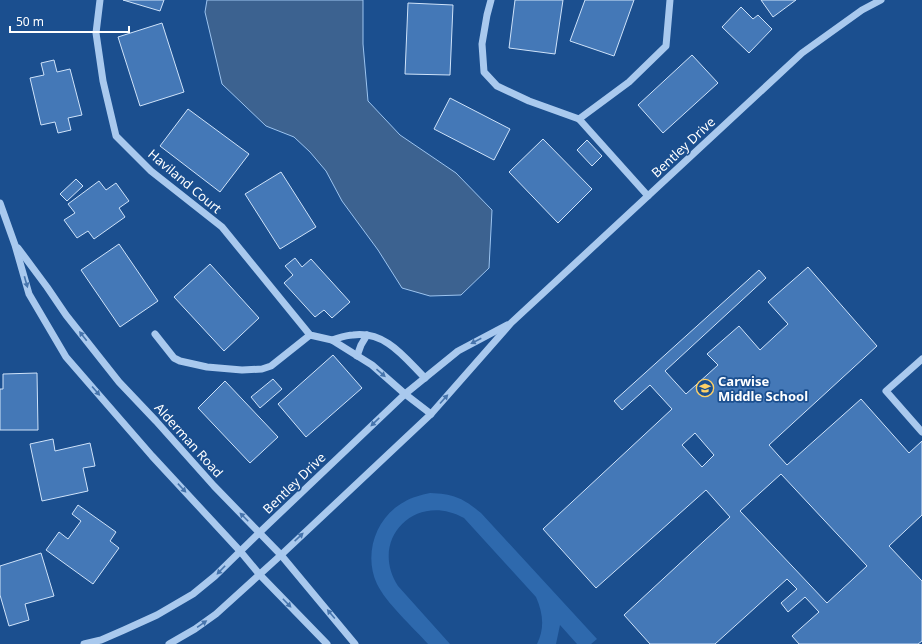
<svg xmlns="http://www.w3.org/2000/svg" width="922" height="644" font-family="'Noto Sans',sans-serif">
  <style>
    .green { fill: #2e69ad }
    .water { fill: #3c6290; stroke: #9cc4f0 }
    .building { fill: #4478b7; stroke: #cfe3fa; fill-rule: evenodd }
    .lines { fill: none; stroke-linecap: round; stroke-linejoin: round }
    .minor { stroke: #a9c9ee; stroke-width: 7 }
    .oneway { fill: #4674ac }
    .labels { text-anchor: middle; stroke-width: 3.5; stroke-linejoin: round; paint-order: stroke }
    .street-label { font-size: 13px; fill: #fff; stroke: #1b4f8f }
    .poi-label { font-size: 13px; font-weight: bold; fill: #fff; stroke: #1b4f8f; text-anchor: start }
  </style>
  <rect width="100%" height="100%" fill="#1b4f8f"/>
  <path class="green" d="M430,493c24,1 33,5 51,20l116,126 -6,5h-14l-17,-19 -4,19h-19c8,-16 6,-31 -1,-47l-72,-79c-48,-27 -96,21 -66,68l52,58h-22c-15,-17 -42,-41 -51,-60 -14,-30 -1,-67 27,-82 8,-5 17,-7 26,-9z"/>
  <path class="water" d="M207,0h156v44l5,57 32,34 56,38 36,37 -3,58 -28,27 -31,1 -28,-8 -24,-38 -36,-49 -16,-30 -16,-19 -16,-15 -28,-11 -44,-42 -17,-72z"/>
  <g class="building">
    <path d="M123,0h41l-4,11z"/>
    <path d="M515,0h48l-8,54 -46,-6z"/>
    <path d="M585,0h49l-20,56 -44,-15z"/>
    <path d="M761,0h35l-23,17z"/>
    <path d="M408,3l45,2 -3,70 -45,-1z"/>
    <path d="M741,7l12,12 5,-4 14,14 -23,24 -27,-26z"/>
    <path d="M162,23l22,69 -44,14 -22,-69z"/>
    <path d="M692,55l26,28 -55,50 -25,-28z"/>
    <path d="M54,60l3,12 13,-3 12,46 -14,3 3,12 -13,3 -3,-11 -14,3 -11,-47 14,-3 -3,-12z"/>
    <path d="M450,98l60,31 -16,31 -60,-31z"/>
    <path d="M188,109l61,45 -29,38 -60,-46z"/>
    <path d="M543,139l49,50 -34,34 -49,-51z"/>
    <path d="M587,140l15,16 -10,10 -15,-16z"/>
    <path d="M281,172l35,55 -36,22 -35,-55z"/>
    <path d="M76,179l7,7 -16,15 -7,-7z"/>
    <path d="M99,181l7,9 10,-7 13,18 -10,7 6,9 -31,22 -6,-8 -11,7 -13,-18 11,-7 -7,-9z"/>
    <path d="M119,244l39,57 -38,26 -39,-57z"/>
    <path d="M295,258l7,9 9,-8 39,43 -18,16 -8,-8 -9,7 -31,-34 9,-8 -8,-9z"/>
    <path d="M210,264l49,54 -35,33 -50,-54z"/>
    <path d="M808,267l69,79 -108,99 18,20 74,-66 48,54 13,-12v74l-33,31 33,35v60l-4,3h-119l-7,-8 27,-24 -14,-15 -17,15 -7,-9 16,-14 -10,-10 -72,65h-65l-26,-29 106,-98 -24,-27 -110,98 -53,-59 129,-120 -22,-24 -28,25 -8,-9 145,-131 7,8 -101,93 21,23 32,-29 -11,-11 32,-28 21,24 28,-26 -20,-22zM695,433l19,22 -12,12 -20,-22zM781,474l86,92 -40,37 -87,-92z"/>
    <path d="M333,355l29,33 -56,49 -28,-33z"/>
    <path d="M37,373l1,57h-38v-41h3v-15z"/>
    <path d="M273,379l9,10 -22,19 -9,-11z"/>
    <path d="M225,381l53,56 -28,26 -52,-55z"/>
    <path d="M53,439l2,12 35,-8 5,23 -12,2 5,23 -46,10 -12,-57z"/>
    <path d="M78,505l38,27 -6,9 9,7 -26,36 -47,-34 13,-18 9,7 13,-18 -9,-7z"/>
    <path d="M41,553l13,43 -29,8 4,16 -20,6 -9,-31v-29z"/>
  </g>
  <g class="lines">
    <g class="minor">
      <path d="M100,0l-4,33 7,48 13,55 35,35 71,56 88,108 22,5"/>
      <path d="M491,0l-4,15 -5,29 2,28 13,14 32,15 50,18 69,77"/>
      <path d="M579,119l50,-37 37,-36 4,-46"/>
      <path d="M0,203l15,42 14,49 37,63 86,99 88,95 20,24 67,69"/>
      <path d="M18,248l29,39 19,28 53,67 37,39 58,65 67,69 74,89"/>
      <path d="M155,334l19,24 6,3 27,6 35,3 20,-1 9,-3 39,-31"/>
      <path d="M357,356l4,-11 6,-10"/>
      <path d="M922,359l-36,32 36,41"/>
      <path d="M425,378c-21,-21 -39,-47 -72,-43 -7,0 -14,3 -21,5l40,25 33,29 26,20"/>
      <path d="M84,644l17,-4 23,-10 33,-15 36,-21 22,-18 45,-44 145,-138 53,-43 49,-26"/>
      <path d="M169,644l26,-15 21,-15 65,-59 150,-141 80,-91 291,-270 60,-43 19,-10"/>
    </g>
  </g>
  <defs><path id="oneway-solid" d="M-6-.8H1V-3.2L6.5 0L1 3.2V.8H-6Z"/></defs>
  <g class="oneway">
    <use href="#oneway-solid" transform="translate(26 282) rotate(74)"/>
    <use href="#oneway-solid" transform="translate(83 336) rotate(-128)"/>
    <use href="#oneway-solid" transform="translate(476 341) rotate(153)"/>
    <use href="#oneway-solid" transform="translate(381 373) rotate(41)"/>
    <use href="#oneway-solid" transform="translate(96 391) rotate(49)"/>
    <use href="#oneway-solid" transform="translate(444 399) rotate(-48)"/>
    <use href="#oneway-solid" transform="translate(375 422) rotate(136)"/>
    <use href="#oneway-solid" transform="translate(182 488) rotate(47)"/>
    <use href="#oneway-solid" transform="translate(244 517) rotate(-135)"/>
    <use href="#oneway-solid" transform="translate(299 537) rotate(-43)"/>
    <use href="#oneway-solid" transform="translate(221 570) rotate(134)"/>
    <use href="#oneway-solid" transform="translate(287 603) rotate(46)"/>
    <use href="#oneway-solid" transform="translate(331 614) rotate(-130)"/>
    <use href="#oneway-solid" transform="translate(202 624) rotate(-35)"/>
  </g>
  <defs>
    <symbol id="school-ring" viewBox="-11 -11 22 22"><circle r="9.5" fill="#1b4f8f" stroke="#ffd166" stroke-width="1.5"/><path d="M0-5L7-2L0 1L-7-2ZM-4 1L0 2.5L4 1V4Q0 6-4 4Z" fill="#ffd166"/></symbol>
  </defs>
  <g fill-rule="evenodd">
    <use href="#school-ring" x="695" y="378" width="20" height="20"/>
  </g>
  <g class="labels">
    <g class="street-label">
      <text transform="translate(683 147) rotate(-43)" y="5">Bentley Drive</text>
      <text transform="translate(185 181) rotate(40)" y="5">Haviland Court</text>
      <text transform="translate(189 440) rotate(48)" y="5">Alderman Road</text>
      <text transform="translate(294 483) rotate(-44)" y="5">Bentley Drive</text>
    </g>
    <g class="poi-label">
      <text x="718" y="386">Carwise<tspan x="718" dy="15">Middle School</tspan></text>
    </g>
  </g>
  <path d="M10 26v6h119v-6" fill="none" stroke="#ffffff" stroke-width="2"/>
  <text x="16" y="26" font-size="12" fill="#ffffff" stroke="#1b4f8f" stroke-width="3" paint-order="stroke">50 m</text>
</svg>
